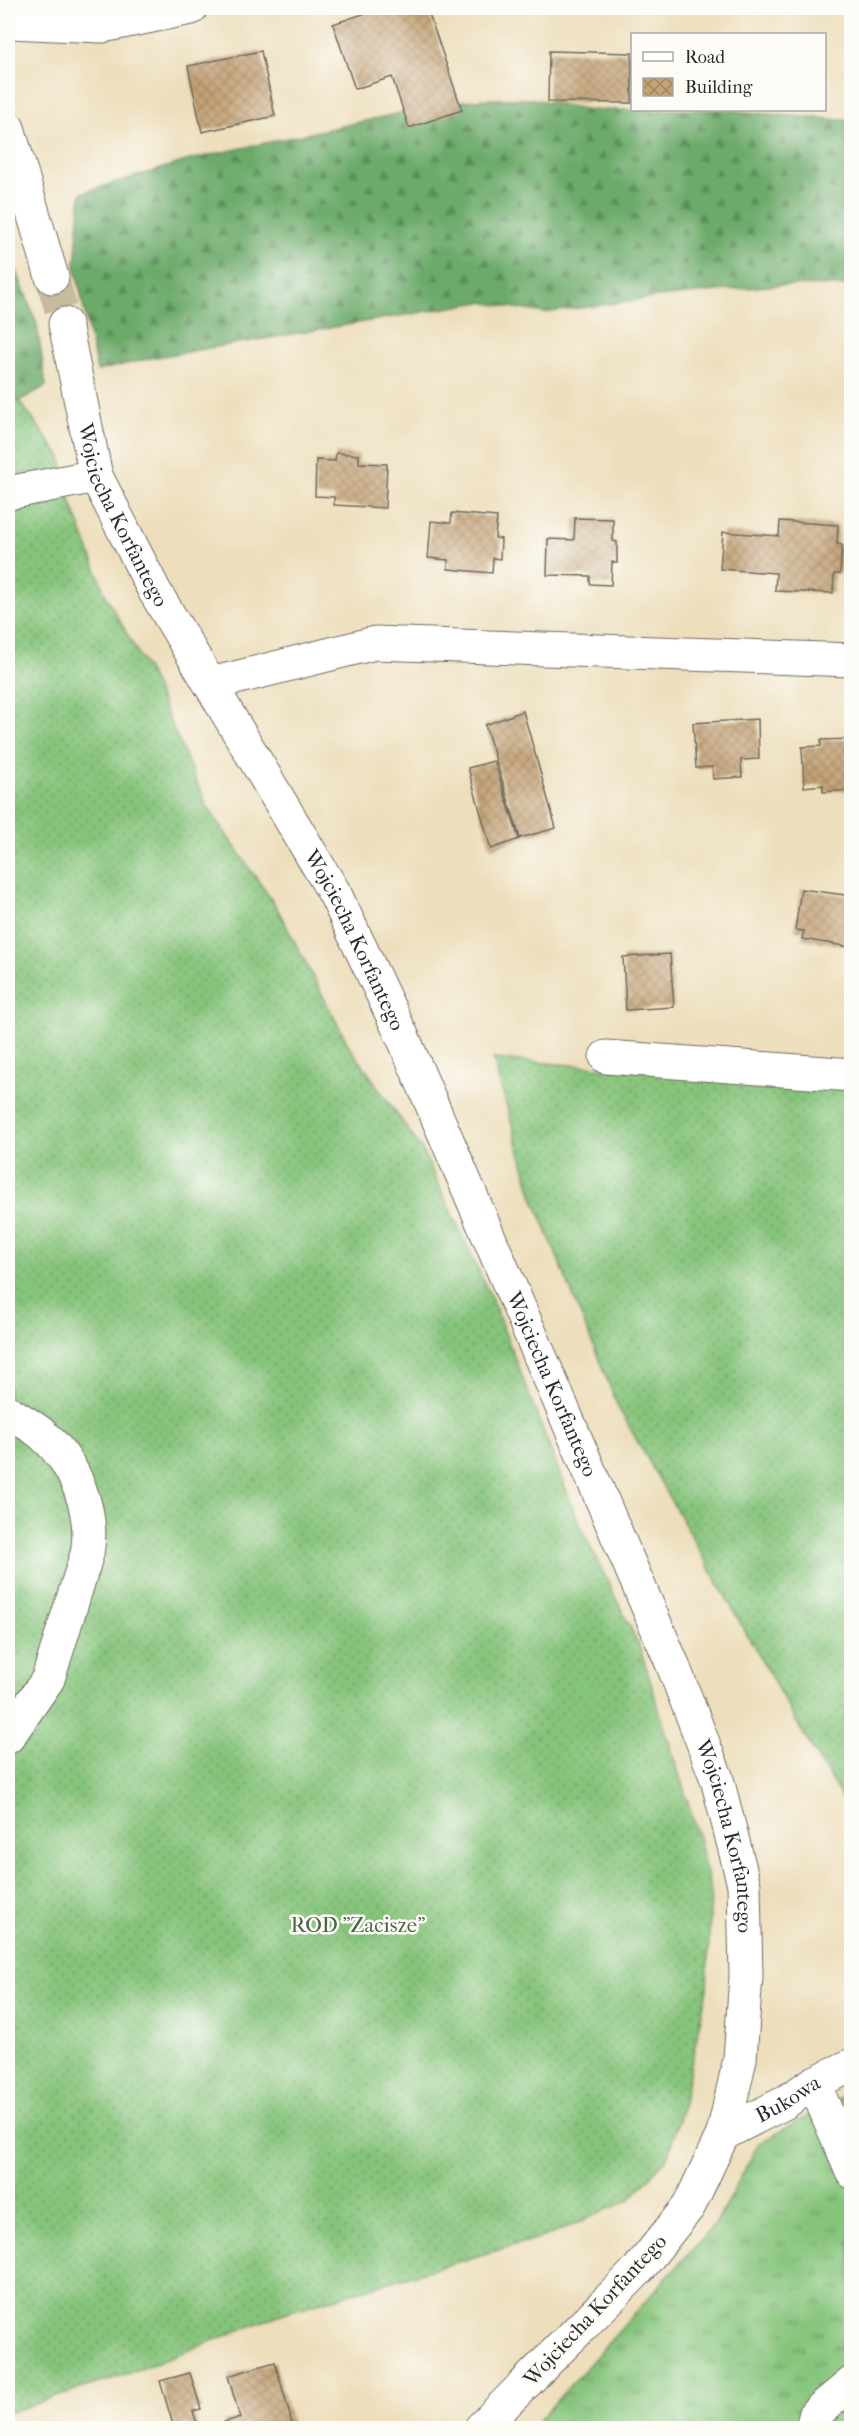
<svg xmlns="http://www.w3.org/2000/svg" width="859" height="2436" font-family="'IM FELL French Canon',serif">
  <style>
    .grass { fill: url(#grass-tufts); stroke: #587853; stroke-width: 1.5 }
    .forest { fill: url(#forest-firs); stroke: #4c6a4b; stroke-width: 1.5 }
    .garden { fill: url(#garden-dots); stroke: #587853; stroke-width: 1.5 }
    .building { fill: url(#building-cross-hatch) }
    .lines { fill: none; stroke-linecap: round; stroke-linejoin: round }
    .minor-tunnel { stroke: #c6ba9f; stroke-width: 33; stroke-dasharray: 33 16; stroke-linecap: butt }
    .minor-casing { stroke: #6f6a5e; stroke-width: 35 }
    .minor { stroke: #fff; stroke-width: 33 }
    .labels { text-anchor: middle; stroke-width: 5; stroke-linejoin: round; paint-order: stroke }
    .street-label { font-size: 21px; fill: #2b2b2b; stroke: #fdfcf7 }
    .park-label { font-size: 21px; fill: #4b6147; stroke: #fdfcf7 }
  </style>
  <defs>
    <pattern id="grass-tufts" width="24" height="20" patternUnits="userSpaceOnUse" patternTransform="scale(1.5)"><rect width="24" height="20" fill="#86c47b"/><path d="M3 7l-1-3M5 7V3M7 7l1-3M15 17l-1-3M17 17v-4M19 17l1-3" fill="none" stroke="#6e9f65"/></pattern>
    <pattern id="forest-firs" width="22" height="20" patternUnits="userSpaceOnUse" patternTransform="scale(1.5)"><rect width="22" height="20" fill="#6caa6b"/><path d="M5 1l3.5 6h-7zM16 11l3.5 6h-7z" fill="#598b58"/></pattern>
    <pattern id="garden-dots" width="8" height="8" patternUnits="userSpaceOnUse" patternTransform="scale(1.5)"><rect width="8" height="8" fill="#86c47b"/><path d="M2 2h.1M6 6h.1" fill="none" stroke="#6e9f65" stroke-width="1.8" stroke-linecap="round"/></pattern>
    <pattern id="building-cross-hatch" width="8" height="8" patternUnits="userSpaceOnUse" patternTransform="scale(1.5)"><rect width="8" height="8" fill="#c5a377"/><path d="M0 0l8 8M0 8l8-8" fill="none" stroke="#a08562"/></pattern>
  </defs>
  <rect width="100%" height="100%" fill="#fdfcf7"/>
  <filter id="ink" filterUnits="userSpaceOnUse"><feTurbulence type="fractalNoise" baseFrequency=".0167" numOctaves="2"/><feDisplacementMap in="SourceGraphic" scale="12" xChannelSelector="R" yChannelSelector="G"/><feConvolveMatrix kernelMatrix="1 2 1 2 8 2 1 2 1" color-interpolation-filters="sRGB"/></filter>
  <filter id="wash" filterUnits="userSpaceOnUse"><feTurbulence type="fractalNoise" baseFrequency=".008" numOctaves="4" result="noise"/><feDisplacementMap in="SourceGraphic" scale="24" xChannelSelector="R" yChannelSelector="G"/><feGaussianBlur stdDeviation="1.35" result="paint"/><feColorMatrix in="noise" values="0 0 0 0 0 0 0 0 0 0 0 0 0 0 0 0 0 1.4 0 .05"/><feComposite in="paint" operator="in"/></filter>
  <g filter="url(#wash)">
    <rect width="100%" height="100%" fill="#eddebc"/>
    <path class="grass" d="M851,2092v336h-319l184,-205 43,-80z"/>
    <g class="forest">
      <path d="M489,99h44l57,11h133l128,11v165l-73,-1 -119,12 -115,16 -63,-11 -330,56 -54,13 -22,-105 6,-73 112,-34 257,-57z"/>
      <path d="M8,248l29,76 9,62 -27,15h-11z"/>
    </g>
    <g class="garden">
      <path d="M8,401h11l42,56 9,43 36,96 43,77 59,135 69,100 72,138 73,104 69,147 88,226 60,122 60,193 12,54 -4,97 -27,127 -13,42 -38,42 -77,34 -268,79 -152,59 -124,41z"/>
      <path d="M493,1059l358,27v727l-51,-85 -182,-321 -85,-210z"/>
    </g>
    <g id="blocks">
      <g class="building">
        <path d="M381,8h46l35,102 -53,18 -17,-51 -37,12 -22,-65z"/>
        <path d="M261,51l14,65 -73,16 -14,-66z"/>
        <path d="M549,51l83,2v50l-84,-1z"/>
        <path d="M336,453l23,2v8l28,1 -2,44 -51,-3v-8l-19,-1 1,-36 19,1z"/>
        <path d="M452,513l45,4 -2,21 6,1 -1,20 -7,-1 -1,15 -44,-4v-9l-20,-2 3,-37 20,2z"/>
        <path d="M575,518l38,1v22l4,1v21l-5,-1 -1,23 -21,-1v-8l-43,-1 1,-36 26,1z"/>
        <path d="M780,521l58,4 -1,19 5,1 -2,29h-6l-1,19 -58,-2 1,-18 -56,-4 3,-37 56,4z"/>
        <path d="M523,711l33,117 -36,10 -35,-113z"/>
        <path d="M758,719l1,40 -18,1 1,17 -29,2 -1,-12 -16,1 -3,-45z"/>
        <path d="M852,739v51l-29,2v-7l-19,2 -2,-40 19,-1v-6z"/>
        <path d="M494,761l25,78 -28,10 -23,-81z"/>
        <path d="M801,889l51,7 -1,51 -49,-8 2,-8 -9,-1z"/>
        <path d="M670,954l4,53 -48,3 -3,-53z"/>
        <path d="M275,2362l17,61 -18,5h-49l-2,-6 17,-4 -12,-42z"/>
        <path d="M190,2373l11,36 -8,2 5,16 -24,1 -14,-47z"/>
      </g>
    </g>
  </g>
  <g filter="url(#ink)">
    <use href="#blocks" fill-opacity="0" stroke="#6f6a5e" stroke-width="1.5"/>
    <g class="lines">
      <path class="minor-tunnel" d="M52,277l13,47"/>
      <defs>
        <g id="minor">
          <path d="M8,22l94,4 89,-18"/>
          <path d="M8,128l44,149"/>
          <path id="s1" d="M65,324l31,152 58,114 181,304 70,148 267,621 45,116 27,106 2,91 -6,83 -17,75 -34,72 -51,64 -157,158"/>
          <path d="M8,493l88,-17"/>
          <path d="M211,684l164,-41 477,17"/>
          <path d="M606,1057l246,18"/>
          <path d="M8,1412c11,7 25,14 35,23 32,28 52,77 44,119l-39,125 -40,58"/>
          <path d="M814,2083l38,89"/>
          <path id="s2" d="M723,2134l61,-31 30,-20 38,-18"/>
          <path d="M812,2428l4,-15 36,-30"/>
        </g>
      </defs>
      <use href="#minor" class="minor-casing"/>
      <use href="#minor" class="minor"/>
    </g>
  </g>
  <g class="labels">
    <g class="street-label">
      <text dy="7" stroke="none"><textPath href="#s1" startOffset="201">Wojciecha Korfantego</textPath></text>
      <text dy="7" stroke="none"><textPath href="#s1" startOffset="687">Wojciecha Korfantego</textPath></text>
      <text dy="7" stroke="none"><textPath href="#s1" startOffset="1173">Wojciecha Korfantego</textPath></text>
      <text dy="7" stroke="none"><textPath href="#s1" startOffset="1659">Wojciecha Korfantego</textPath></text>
      <text dy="7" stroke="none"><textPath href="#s2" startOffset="74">Bukowa</textPath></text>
      <text transform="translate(595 2310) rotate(-47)" y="7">Wojciecha Korfantego</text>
    </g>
    <g class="park-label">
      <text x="358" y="1932">ROD "Zacisze"</text>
    </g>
  </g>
  <rect width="859" height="2436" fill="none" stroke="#fdfcf7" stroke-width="30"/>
  <rect x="631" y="33" width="195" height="78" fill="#fdfcf7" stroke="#a9a8a5" stroke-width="1.5"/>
  <rect x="643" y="52" width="30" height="9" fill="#ffffff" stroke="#a9a8a5" stroke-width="1.5"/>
  <text x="685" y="63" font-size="18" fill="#2b2b2b">Road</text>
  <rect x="643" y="78" width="30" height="18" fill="url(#building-cross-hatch)" stroke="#a9a8a5" stroke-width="1.5"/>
  <text x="685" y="93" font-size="18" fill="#2b2b2b">Building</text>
</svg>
